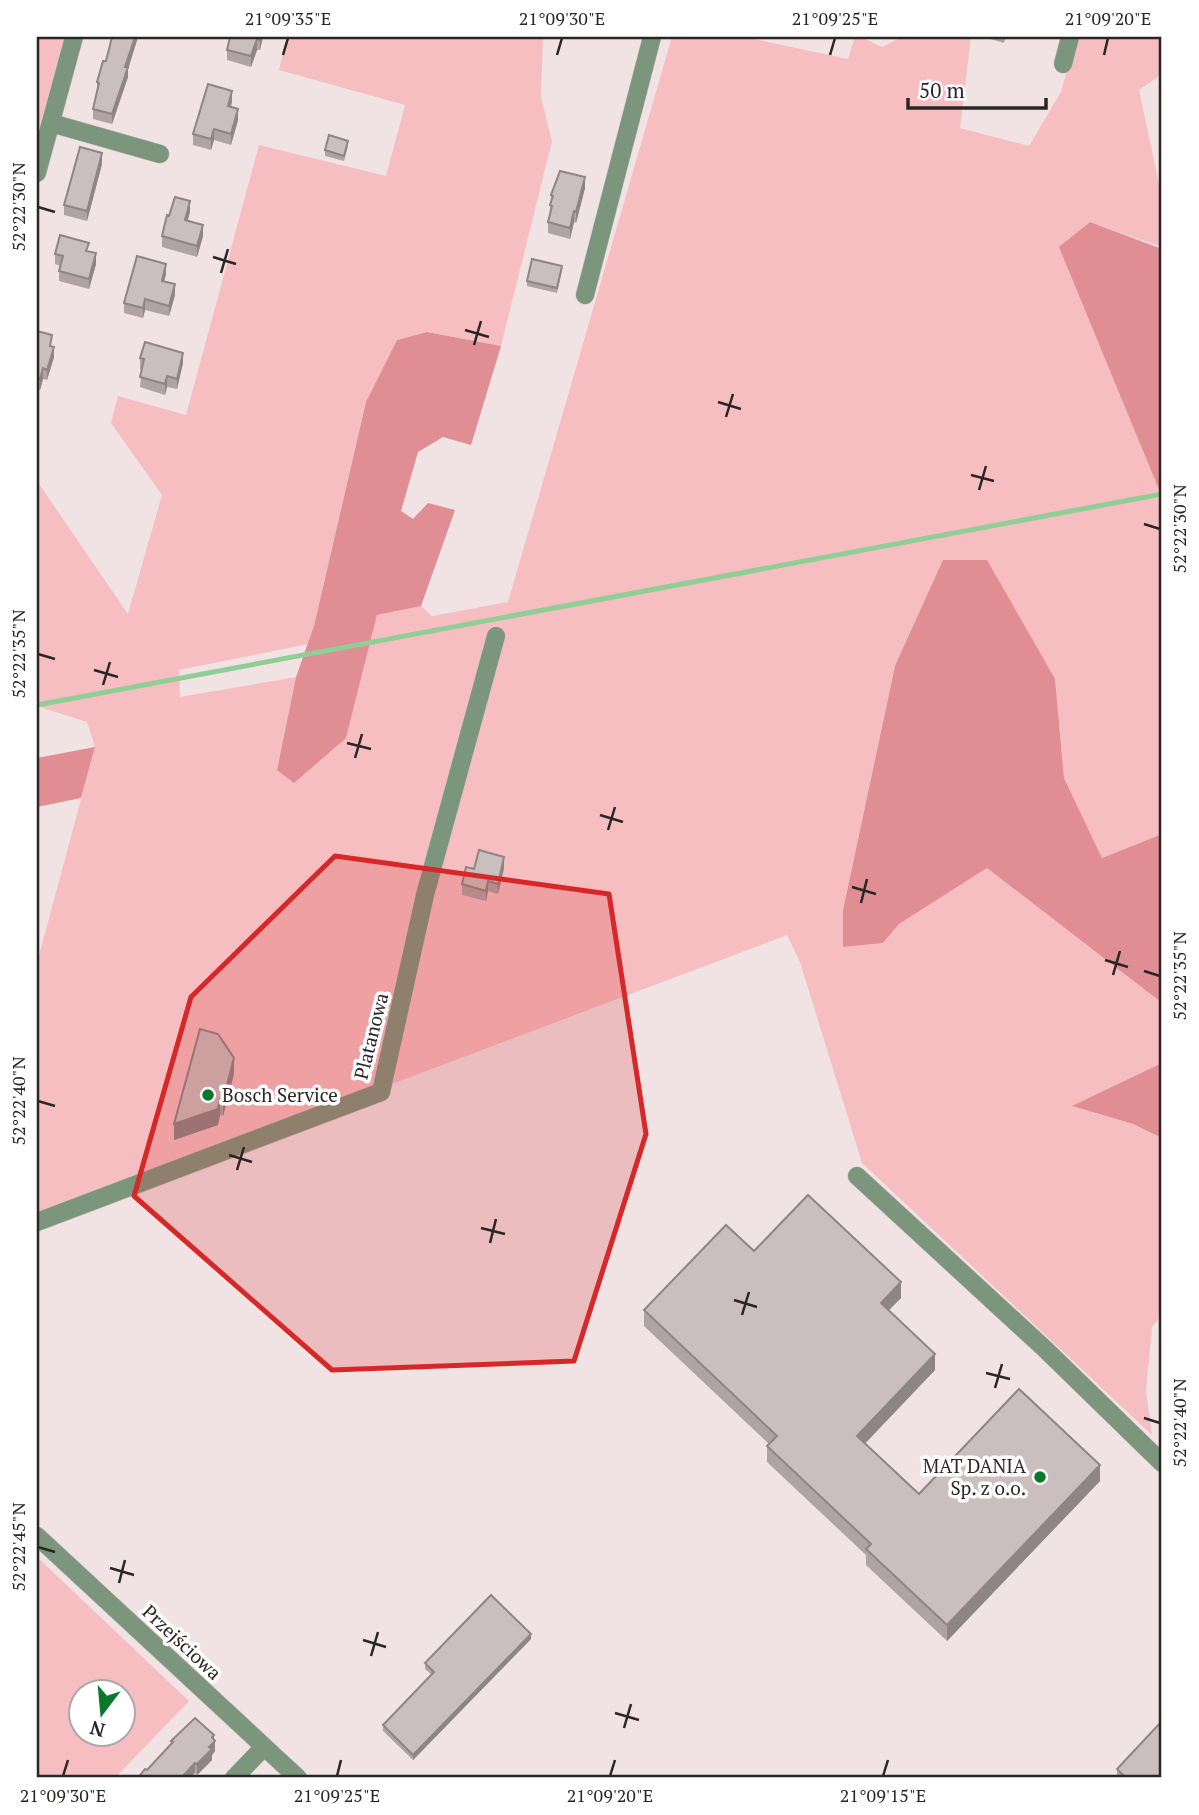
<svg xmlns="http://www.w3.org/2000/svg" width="1199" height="1815" font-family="'PT Serif',serif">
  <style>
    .green { fill: #f6bec1; fill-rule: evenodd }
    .forest { fill: #e08d93 }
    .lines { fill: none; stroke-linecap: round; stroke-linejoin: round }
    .stream { stroke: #8fcf96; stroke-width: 5 }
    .minor-casing { stroke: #cdc1c2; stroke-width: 19 }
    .minor { stroke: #7c967e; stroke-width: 18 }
    .wall { fill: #afa3a3 }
    .shaded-wall { fill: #8e8585 }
    .building { fill: #cbbebe; stroke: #8e8585; stroke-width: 2 }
    .marked { fill: #d62828; fill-opacity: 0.2; stroke: #d62828; stroke-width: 5; stroke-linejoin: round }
    .ticks { fill: none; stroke: #2b2626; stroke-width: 2.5 }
    .poi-dot { fill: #09782c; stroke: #fff; stroke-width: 2.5 }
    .labels { text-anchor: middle; stroke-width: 7; stroke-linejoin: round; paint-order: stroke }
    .street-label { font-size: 19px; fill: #2b2626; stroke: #fff }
    .poi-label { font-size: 19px; fill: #2b2626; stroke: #fff; text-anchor: start }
    .neatline { fill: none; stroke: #2b2626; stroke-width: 2.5 }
    .ticks-label { font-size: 18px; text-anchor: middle; fill: #2b2626 }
  </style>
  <rect width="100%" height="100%" fill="#f1e3e4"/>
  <g class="green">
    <path d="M37,37h27l-27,99z"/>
    <path d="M287,37h256l-2,61 11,43 -51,205 -74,-14 -30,8 -31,62 -52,224 -6,18 -129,26 1,27 116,-20 -19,93 69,-32 31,-123 44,-9 11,10 76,-14 164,-565h73l103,22 7,-22h6l21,10 20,-10h69l-11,91 69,18 32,-54 15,-55h86v37l-23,16 23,108v49l-72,-25 -30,25 102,250v337l-60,24 -38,-80 -9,-99 -160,-13 -52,244v37l40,-4 16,-19 88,-56 175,135v60l-88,44 59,17 29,14v177l-10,12 -6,64 6,44 -290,-272 -62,-201 -13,-27 -750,283v-255l58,-216 -8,-25 -50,-16v-225l91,133 34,-119 -51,-72 7,-27 68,19 73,-270 127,31 19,-71 -126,-35z"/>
    <path d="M37,1557l152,144 -74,77h-78zM122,1692v42h-42v-42z"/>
  </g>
  <g class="forest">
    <path d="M1090,222l72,27v248l-103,-250z"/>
    <path d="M427,332l74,14 -30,99 -28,-8 -25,15 -17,59 12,8 15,-16 27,7 -34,96 -44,9 -31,123 -52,45 -17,-13 19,-93 18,-51 52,-224 31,-62z"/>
    <path d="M943,560h44l68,119 9,99 38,80 60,-24v169l-175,-135 -88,56 -16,19 -40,4v-37l52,-244z"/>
    <path d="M95,747l-14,51 -44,9v-49z"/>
    <path d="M1162,1063v75l-29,-14 -61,-18z"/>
  </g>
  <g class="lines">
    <path class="stream" d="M37,705l1125,-211"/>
    <defs>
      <g id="minor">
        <path d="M1063,64l7,-27"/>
        <path d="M51,123l109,31"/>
        <path d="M37,173l37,-136"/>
        <path d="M585,295l67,-258"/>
        <path d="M857,1176l188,173 117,114"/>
        <path d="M37,1222l344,-130 44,-197 71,-259"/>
        <path d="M37,1536l261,242"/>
        <path d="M234,1778l30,-31"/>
      </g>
    </defs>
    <use href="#minor" class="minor-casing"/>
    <use href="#minor" class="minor"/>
  </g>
  <g class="wall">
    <path d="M112,37h26l-10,32v8l-16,47 -19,-5v-10l4,-17v-10l9,-21z"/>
    <path d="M230,37h33l-3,13h-3l-6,17 -24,-7v-10z"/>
    <path d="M987,37h19l-2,6 -17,-5z"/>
    <path d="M232,101l-1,6 7,13 -7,25 -17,-5 -3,10 -18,-5v-11z"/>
    <path d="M348,146l-4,15 -19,-5v-6z"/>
    <path d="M102,164l-15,57 -23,-6v-10z"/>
    <path d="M585,188l-9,35 -2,-1 -4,17 -22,-6v-11l2,-8 1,-19z"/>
    <path d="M190,212l-3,9 16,15 -6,21 -35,-10v-11l7,-20z"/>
    <path d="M89,251l7,13 -7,25 -30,-8v-10l1,-5 -5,-2v-10z"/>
    <path d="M562,271l-5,22 -30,-7v-5z"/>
    <path d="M166,274l-2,7 11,14 -6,21 -24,-6 -2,8 -19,-5v-10z"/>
    <path d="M37,331l15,15 2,11 -7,23 -4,-1 -3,11 -3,-1z"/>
    <path d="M140,358l43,5 -6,26 -10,-2 -2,8 -25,-8 2,-18h-2z"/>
    <path d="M504,868l-6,26 -10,-3 -2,10 -24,-6v-11z"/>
    <path d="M234,1074l-11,42 -3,-1 -2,10 -44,15z"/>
    <path d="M754,1251l147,47 -12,12 46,60 -70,73 54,51 181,-13 -153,160 -81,-76v-10l-99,-93v-16l2,-2 -125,-118v-16z"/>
    <path d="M531,1639l-118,121 -30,-29v-6l49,-50 -7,-6v-6z"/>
    <path d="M214,1739l1,12 -3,4v5l-15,15 -2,-2 -48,-3 24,-26v-3z"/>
    <path d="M1117,1769l45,9h-45z"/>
  </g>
  <g class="shaded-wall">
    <path d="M135,37h3l-10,32v8l-16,47v-10z"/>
    <path d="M260,37h3l-3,13z"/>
    <path d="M257,39v11l-6,17v-11z"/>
    <path d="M232,91v10l-4,16v-11z"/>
    <path d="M238,109v11l-7,25v-11z"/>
    <path d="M214,129v11l-3,10v-11z"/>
    <path d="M102,153v11l-15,57v-10z"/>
    <path d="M585,177v11l-9,35v-11z"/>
    <path d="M190,201v11l-5,19v-11z"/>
    <path d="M574,211v11l-4,17v-11z"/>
    <path d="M203,225v11l-6,21v-11z"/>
    <path d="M96,253v11l-7,25v-10z"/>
    <path d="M166,264v10l-4,17v-10z"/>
    <path d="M175,284v11l-6,21v-10z"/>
    <path d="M145,299v11l-2,8v-10z"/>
    <path d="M54,347v10l-7,23v-10z"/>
    <path d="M183,353v10l-6,26v-10z"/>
    <path d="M43,368v11l-3,11v-11z"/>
    <path d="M167,376v11l-2,8v-11z"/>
    <path d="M504,857v11l-6,26v-10z"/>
    <path d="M488,881v10l-2,10v-10z"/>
    <path d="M234,1058v16l-11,42v-16z"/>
    <path d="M220,1099v16l-2,10 -44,15v-16z"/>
    <path d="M901,1282v16l-20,20v-15z"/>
    <path d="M935,1354v16l-78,82v-16z"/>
    <path d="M1100,1465v16l-153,160v-16z"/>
    <path d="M531,1634v5l-118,121v-5z"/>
    <path d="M214,1735v7l1,-1v10l-3,4v5l-15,15v-11l12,-17 3,-10z"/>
    <path d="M195,1763v10l-5,5h-9z"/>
  </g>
  <g class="building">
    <path d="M112,37h23l-10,30h3l-16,47 -19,-5 6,-26 -2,-1 6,-21h3z"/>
    <path d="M230,37h30v3l-3,-1 -6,17 -24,-6z"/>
    <path d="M208,84l24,7 -4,15 10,3 -7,25 -17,-5 -3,10 -18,-5z"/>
    <path d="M329,135l19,6 -4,15 -19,-6z"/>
    <path d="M80,147l22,6 -15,58 -23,-6z"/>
    <path d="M560,171l25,6 -9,35 -2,-1 -4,17 -22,-6 4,-16 -2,-1 3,-9 -2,-1z"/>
    <path d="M175,197l15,4 -5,19 18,5 -6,21 -35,-10 5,-21 2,1z"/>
    <path d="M60,235l29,8 -3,8 10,2 -7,26 -30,-8 4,-15 -8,-2z"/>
    <path d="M137,256l29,8 -4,17 13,3 -6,22 -24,-7 -2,9 -19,-5z"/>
    <path d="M532,259l30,7 -5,22 -30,-7z"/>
    <path d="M37,331l15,4 -2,11 4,1 -7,23 -4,-2 -3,11 -3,-1z"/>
    <path d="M145,342l38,11 -6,26 -10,-3 -2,8 -25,-7 4,-18 -4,-1z"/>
    <path d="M479,850l25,7 -6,27 -10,-3 -2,10 -24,-7 4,-17 8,2z"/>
    <path d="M200,1029l18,5 16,24 -11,42 -3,-1 -2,10 -44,15z"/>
    <path d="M808,1195l93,87 -20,21 54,51 -78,82 62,58 100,-105 81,76 -153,160 -81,-76 5,-5 -104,-98 10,-10 -133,-126 82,-85 28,26z"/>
    <path d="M491,1595l40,39 -118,121 -30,-30 51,-53 -9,-9z"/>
    <path d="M195,1718l19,17 -2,2 3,4 -6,6 3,2 -15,15 -2,-1 -14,15h-43l7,-9 2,1 26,-28 -2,-1z"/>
    <path d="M1162,1721v57h-36l-9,-9z"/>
  </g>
  <path class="marked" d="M335,856l274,38 37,240 -72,227 -242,9 -198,-174 57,-199z"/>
  <path class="ticks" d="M283,55l5,-17M557,55l5,-17M830,55l5,-17M1104,55l4,-17M38,207l17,5M213,257l23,7M221,273l7,-24M465,330l24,7M474,345l7,-24M718,402l23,7M726,417l7,-23M971,475l23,6M979,490l7,-24M1144,524l16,5M38,654l17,5M94,670l24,7M103,685l7,-23M347,743l24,6M355,758l7,-24M600,815l23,7M608,830l7,-23M852,887l24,7M861,903l6,-24M1105,960l23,7M1144,971l16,5M1113,975l7,-24M38,1101l17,5M229,1155l23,7M237,1170l7,-23M481,1228l24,6M490,1243l6,-24M734,1300l23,7M742,1315l7,-23M986,1373l24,6M995,1388l7,-24M1144,1418l16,5M38,1547l17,5M110,1568l24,7M119,1583l6,-23M363,1640l23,7M371,1656l7,-24M615,1713l24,7M624,1728l7,-24M63,1776l5,-16M337,1776l4,-16M610,1776l5,-16M883,1776l5,-16"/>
  <g class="poi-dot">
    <circle cx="208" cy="1095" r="7"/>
    <circle cx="1040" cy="1477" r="7"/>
  </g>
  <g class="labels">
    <g class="street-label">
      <text transform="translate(371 1036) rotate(-76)" y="7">Platanowa</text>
      <text transform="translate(182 1642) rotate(43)" y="7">Przejściowa</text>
    </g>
    <g class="poi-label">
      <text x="222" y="1102">Bosch Service</text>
      <text x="1026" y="1473" text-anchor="end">MAT DANIA<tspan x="1026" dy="22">Sp. z o.o.</tspan></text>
    </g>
  </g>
  <rect width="1199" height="1815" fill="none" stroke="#ffffff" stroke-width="77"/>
  <g transform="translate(102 1713) rotate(196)"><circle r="33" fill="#ffffff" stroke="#aaa8a8" stroke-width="2"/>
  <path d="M0-5L12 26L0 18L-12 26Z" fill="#09782c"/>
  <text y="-10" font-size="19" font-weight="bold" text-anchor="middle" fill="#2b2626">N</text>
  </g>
  <path d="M908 98v10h138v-10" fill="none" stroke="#2b2626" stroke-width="3.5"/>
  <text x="919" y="98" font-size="21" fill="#2b2626" stroke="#ffffff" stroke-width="5" paint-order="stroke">50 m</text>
  <rect x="38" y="38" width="1122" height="1738" class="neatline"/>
  <g class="ticks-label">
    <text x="288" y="25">21°09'35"E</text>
    <text x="562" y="25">21°09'30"E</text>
    <text x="835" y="25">21°09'25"E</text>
    <text x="1108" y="25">21°09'20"E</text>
    <text transform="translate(19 207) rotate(-90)" y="6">52°22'30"N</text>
    <text transform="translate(1180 529) rotate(-90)" y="6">52°22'30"N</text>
    <text transform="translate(19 654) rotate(-90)" y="6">52°22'35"N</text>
    <text transform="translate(1180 976) rotate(-90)" y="6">52°22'35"N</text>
    <text transform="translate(19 1101) rotate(-90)" y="6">52°22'40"N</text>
    <text transform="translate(1180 1423) rotate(-90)" y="6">52°22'40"N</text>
    <text transform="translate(19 1547) rotate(-90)" y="6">52°22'45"N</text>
    <text x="63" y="1802">21°09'30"E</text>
    <text x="337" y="1802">21°09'25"E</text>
    <text x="610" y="1802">21°09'20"E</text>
    <text x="883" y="1802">21°09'15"E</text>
  </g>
</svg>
